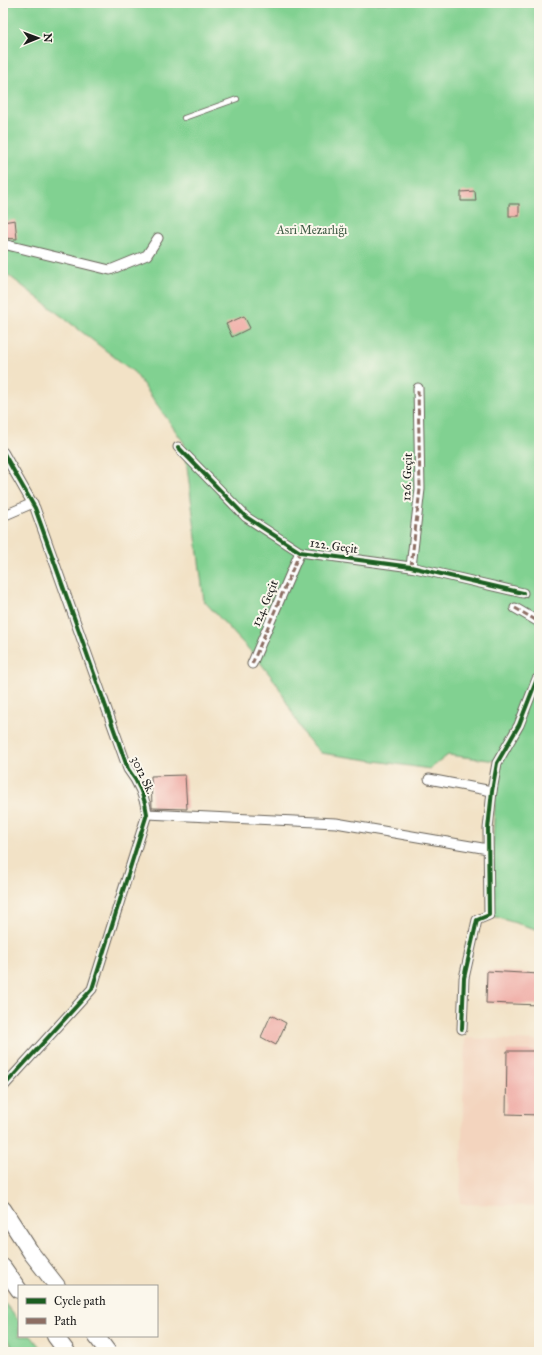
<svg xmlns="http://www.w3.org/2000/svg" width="542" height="1355" font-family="'IM FELL Great Primer',serif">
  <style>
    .built { fill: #f3d4be }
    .green { fill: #81d191; stroke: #4e7656 }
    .building { fill: #efa8a2 }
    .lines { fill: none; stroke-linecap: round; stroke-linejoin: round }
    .lane-casing { stroke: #676158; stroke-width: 6 }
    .street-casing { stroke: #676158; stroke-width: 11 }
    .highway-casing { stroke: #676158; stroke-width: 18 }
    .lane { stroke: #fff; stroke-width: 4.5 }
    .street { stroke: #fff; stroke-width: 9 }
    .highway { stroke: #fff; stroke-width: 16 }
    .quiet { stroke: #8d6e63; stroke-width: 3; stroke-dasharray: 6 3; stroke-linecap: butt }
    .cycleway-casing { stroke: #fbf7ec; stroke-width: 6 }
    .cycleway { stroke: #1b5e20; stroke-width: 4 }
    .labels { text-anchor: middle; stroke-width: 4; stroke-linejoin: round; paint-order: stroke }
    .park-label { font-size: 12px; fill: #3f5b45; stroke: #fbf7ec }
    .street-label { font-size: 12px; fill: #1c1c1c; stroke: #fbf7ec }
  </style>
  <rect width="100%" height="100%" fill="#fbf7ec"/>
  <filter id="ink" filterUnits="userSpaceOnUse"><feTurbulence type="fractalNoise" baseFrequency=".025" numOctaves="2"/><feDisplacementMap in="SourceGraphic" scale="8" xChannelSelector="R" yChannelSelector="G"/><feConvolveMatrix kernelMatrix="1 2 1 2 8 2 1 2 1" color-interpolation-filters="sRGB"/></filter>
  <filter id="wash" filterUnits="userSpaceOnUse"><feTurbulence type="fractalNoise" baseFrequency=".012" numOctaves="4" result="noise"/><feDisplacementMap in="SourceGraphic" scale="16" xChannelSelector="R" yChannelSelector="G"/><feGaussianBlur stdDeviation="0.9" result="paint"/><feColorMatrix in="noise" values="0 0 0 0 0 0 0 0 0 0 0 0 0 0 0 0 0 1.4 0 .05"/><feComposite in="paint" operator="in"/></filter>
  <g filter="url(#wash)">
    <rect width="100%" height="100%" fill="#f2e2c6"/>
    <path class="built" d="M465,1038l74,3v165l-79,-2z"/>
    <g class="green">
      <path d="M3,3h536v927l-50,-15 8,-154 -49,-6 -18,14 -109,-16 -17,-18 -27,-51 -21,-27 -52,-56 -20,-158 -49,-70 -132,-102z"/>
      <path d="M3,1301l16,20v15h12l13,16h-27l-14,-17z"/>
    </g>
    <g id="blocks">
      <g class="building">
        <path d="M475,191l1,10h-15v-9z"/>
        <rect x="509" y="204" width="10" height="12"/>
        <path d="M15,220l2,19 -14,-1v-16z"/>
        <path d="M244,316l6,12 -18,9 -6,-13z"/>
        <path d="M185,775l2,34 -35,-1 -1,-32z"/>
        <path d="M487,971l52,3v31l-53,-2z"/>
        <path d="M271,1015l15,8 -10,22 -15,-8z"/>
        <path d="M507,1051h32v64l-33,-1z"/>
      </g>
    </g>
  </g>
  <g filter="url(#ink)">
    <use href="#blocks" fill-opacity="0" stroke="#676158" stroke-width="1"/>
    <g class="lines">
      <defs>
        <path id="lane" d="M184,118l53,-19"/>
        <g id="street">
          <path d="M3,244l107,26 37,-15 11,-17"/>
          <path d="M178,447l68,70 54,35 111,15 112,26"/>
          <path d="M3,452l32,56 93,261c11,14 17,28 19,45l-55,175 -89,98"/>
          <path d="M3,516l30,-13"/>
          <path d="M411,567l9,-78 -2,-101"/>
          <path d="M515,608l24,14"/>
          <path d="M252,664l48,-112"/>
          <path d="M429,779l63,12"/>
          <path d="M147,814l189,9 152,26"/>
          <path d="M462,1029l2,-51 13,-58 12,-5 -1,-86 4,-38 5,-28 22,-38 18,-46"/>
        </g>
        <g id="highway">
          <path d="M3,1209l29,45 25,32"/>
          <path d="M3,1267l16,23"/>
          <path d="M55,1336l12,16"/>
          <path d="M96,1336l12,16"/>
        </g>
      </defs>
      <use href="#lane" class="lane-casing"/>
      <use href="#street" class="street-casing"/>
      <use href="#highway" class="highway-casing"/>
      <use href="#lane" class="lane"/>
      <use href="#street" class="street"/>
      <use href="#highway" class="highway"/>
      <g class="quiet">
        <path d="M411,567l9,-78 -2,-101"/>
        <path d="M515,608l24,14"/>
        <path d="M252,664l48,-112"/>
      </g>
      <defs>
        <g id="cycleway">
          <path d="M178,447l68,70 54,35 111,15 112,26"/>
          <path d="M3,452l32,56 93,261c11,14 17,28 19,45l-55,175 -89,98"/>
          <path d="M462,1029l2,-51 13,-58 12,-5 -1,-86 4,-38 5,-28 22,-38 18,-46"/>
        </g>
      </defs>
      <use href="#cycleway" class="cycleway-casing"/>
      <use href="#cycleway" class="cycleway"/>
    </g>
  </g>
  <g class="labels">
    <g class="park-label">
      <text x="312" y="234">Asri Mezarlığı</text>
    </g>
    <g class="street-label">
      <text transform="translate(407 477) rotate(-88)" y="4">126. Geçit</text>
      <text transform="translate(334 546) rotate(8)" y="4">122. Geçit</text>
      <text transform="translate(265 603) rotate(-67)" y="4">124. Geçit</text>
      <text transform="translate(143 775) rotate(65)" y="4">3012 Sk.</text>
    </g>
  </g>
  <rect width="542" height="1355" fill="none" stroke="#fbf7ec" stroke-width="16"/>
  <rect x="18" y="1285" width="140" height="52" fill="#fbf7ec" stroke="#a29f99"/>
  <rect x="26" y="1298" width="20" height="6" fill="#1b5e20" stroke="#a29f99"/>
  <text x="54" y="1305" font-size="12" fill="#1c1c1c">Cycle path</text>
  <rect x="26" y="1318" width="20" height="6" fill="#8d6e63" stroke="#a29f99"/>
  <text x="54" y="1325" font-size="12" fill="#1c1c1c">Path</text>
  <g transform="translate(38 38) rotate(89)" stroke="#fbf7ec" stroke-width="3" paint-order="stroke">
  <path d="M0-3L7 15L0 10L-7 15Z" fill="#1c1c1c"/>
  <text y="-6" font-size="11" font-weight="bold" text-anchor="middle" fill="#1c1c1c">N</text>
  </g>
</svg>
